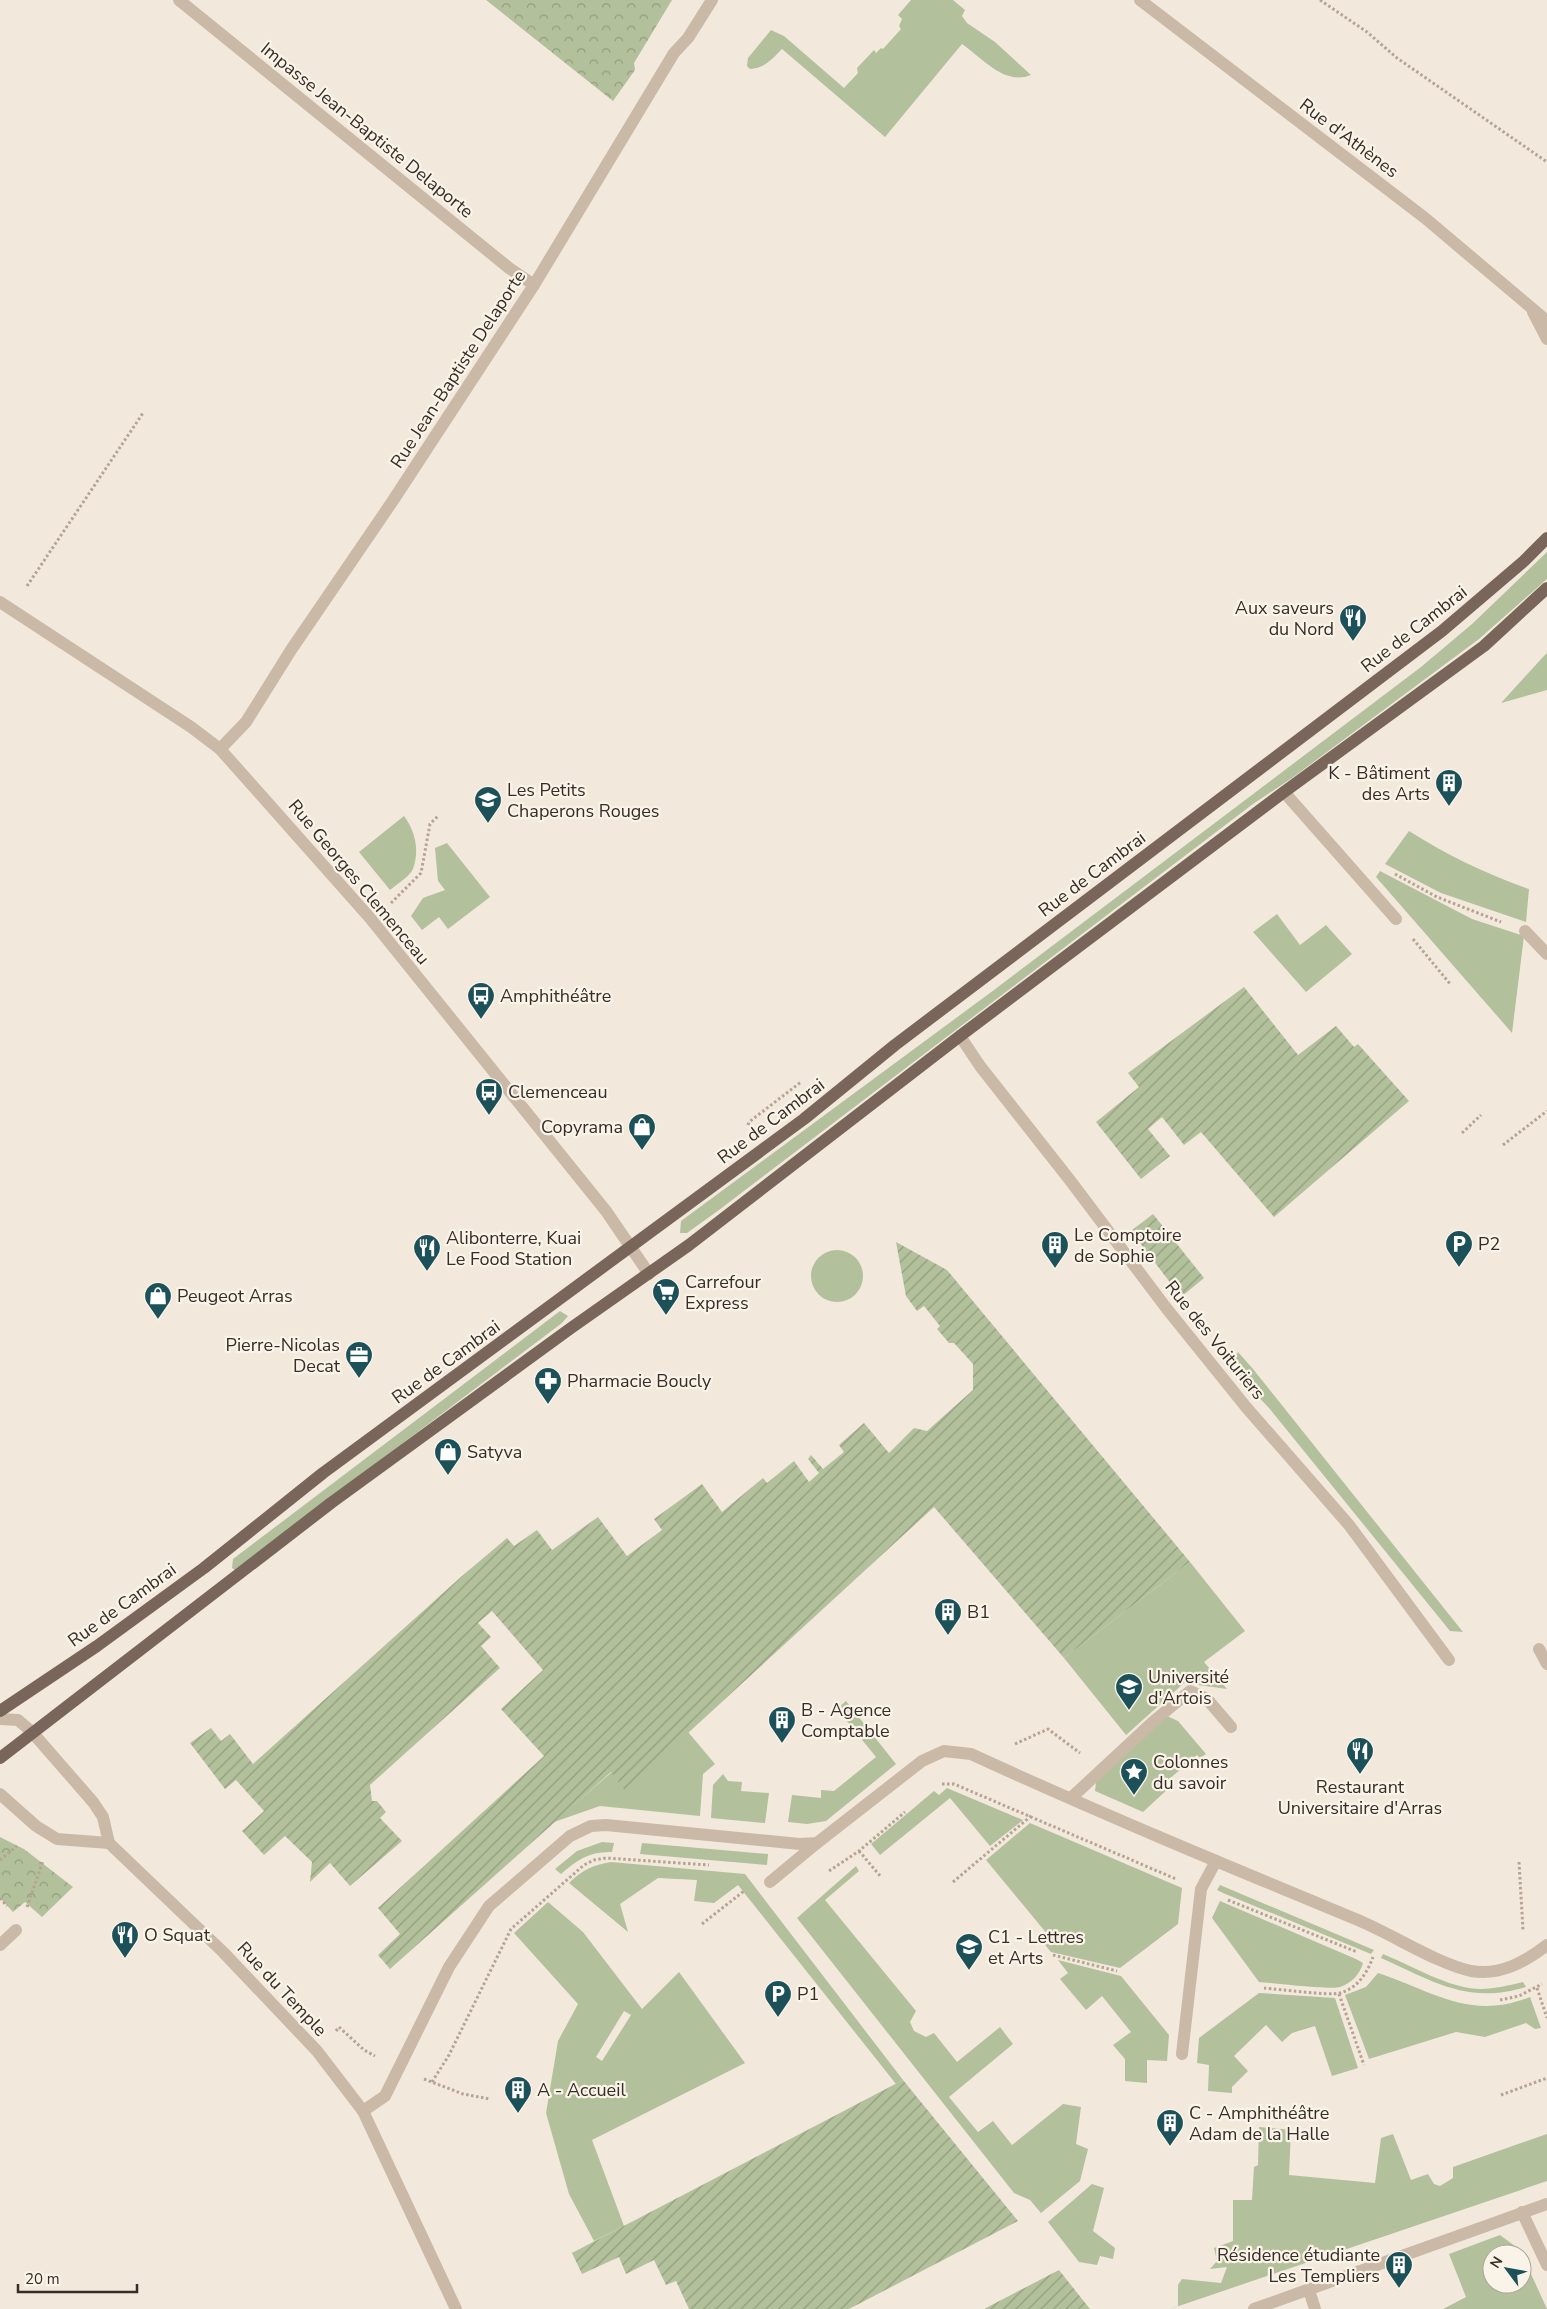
<svg xmlns="http://www.w3.org/2000/svg" width="1547" height="2309" font-family="'Nunito Sans',sans-serif">
  <style>
    .grass { fill: #b2c19b; fill-rule: evenodd }
    .forest { fill: url(#forest-crowns) }
    .garden { fill: url(#garden-furrows) }
    .lines { fill: none; stroke-linecap: round; stroke-linejoin: round }
    .path { stroke: #b6a392; stroke-width: 3; stroke-dasharray: 2.5 2.5; stroke-linecap: butt }
    .minor { stroke: #cab9a7; stroke-width: 12 }
    .major { stroke: #796559; stroke-width: 12 }
    .labels { text-anchor: middle; stroke-width: 4.5; stroke-linejoin: round; paint-order: stroke }
    .street-label { font-size: 18px; fill: #372d28; stroke: #faf3e8 }
    .poi-label { font-size: 18px; fill: #372d28; stroke: #faf3e8; text-anchor: start }
  </style>
  <defs>
    <pattern id="forest-crowns" width="20" height="18" patternUnits="userSpaceOnUse" patternTransform="scale(1.25)"><rect width="20" height="18" fill="#b2c19b"/><path d="M2 6a3 3 0 1 1 6 0M12 15a3 3 0 1 1 6 0" fill="none" stroke="#929d7e"/></pattern>
    <pattern id="garden-furrows" width="10" height="10" patternUnits="userSpaceOnUse" patternTransform="scale(1.25)"><rect width="10" height="10" fill="#b2c19b"/><path d="M-1 1l2-2M0 10L10 0M9 11l2-2" fill="none" stroke="#929d7e"/></pattern>
  </defs>
  <rect width="100%" height="100%" fill="#f2e9dc"/>
  <g class="grass">
    <path d="M911,0h42l12,10 -3,6 5,7 28,19 36,33c-26,11 -49,-17 -69,-31l-77,93 -103,-88c-10,10 -17,19 -32,20l-3,-3 1,-8 23,-28 13,6 60,52 14,-15 -1,-5 17,-18 2,3 5,-5 2,1 18,-20 -2,-3 3,-7 -4,-4z"/>
    <path d="M1547,552v27l-68,60 -187,139 -39,26 -534,406 -32,23h-7l1,-12 313,-231 427,-323 51,-43z"/>
    <path d="M1547,653v37l-46,13 42,-46z"/>
    <path d="M404,816c11,15 16,34 9,53 -3,7 -17,16 -23,21l-31,-38z"/>
    <path d="M1409,831c38,24 77,43 120,58l-3,33 -85,-29 -56,-29z"/>
    <path d="M447,843l43,54 -42,32 -9,-12 -17,13 -11,-14 12,-18 22,-8 -7,-9 -3,-33z"/>
    <path d="M1380,871l92,48 52,17 -12,97 -136,-156z"/>
    <path d="M1277,914l23,31 26,-20 26,29 -46,38 -53,-60z"/>
    <circle cx="837" cy="1276" r="26"/>
    <path d="M560,1311l8,5 -6,7 -327,247 -3,-2 1,-9z"/>
    <path d="M1238,1352l15,17 210,263 -13,-1 -181,-223 -39,-41z"/>
    <path d="M1190,1562l55,69 -41,31 23,27 -43,-6 -58,52 -62,-77z"/>
    <path d="M846,1701l50,63 -70,57 -19,3 -19,-2 4,-27 29,3v-8l13,1 42,-34 -39,-48z"/>
    <path d="M1167,1716l11,5 28,33 -6,4 -3,-3 -30,26 4,5 -28,26 -48,-21 1,-9z"/>
    <path d="M688,1732l27,32 -12,10 -3,42 -100,-10 -46,16 58,-50 13,18z"/>
    <path d="M723,1774l5,7 14,1 -1,9 28,2 -4,30 -54,-5 2,-33z"/>
    <path d="M947,1788l76,32 -33,26 -40,-48 -70,57 -9,-11 63,-53 5,4z"/>
    <path d="M1030,1823l152,65 -4,36 -58,44 -69,-16 -10,-12 7,-5 -62,-75z"/>
    <path d="M602,1842l12,1 -2,9c-22,-1 -35,8 -51,22l-6,-5 22,-18z"/>
    <path d="M642,1843l126,11 -1,11 -127,-11z"/>
    <path d="M611,1862l134,12 158,206 -7,4 -158,-199 -24,18 -20,-2 3,-21 -39,-2 -38,26 8,28 -59,-49c13,-13 24,-18 42,-21z"/>
    <path d="M856,1866l3,5 -34,29 91,111 -6,11 4,9 12,6 8,-4 23,29 43,-35 13,17 -64,53 29,35 15,-11 19,24 51,-41 18,3 -5,37 12,5 -8,32 -39,32 -11,-13 -16,-7 -217,-275z"/>
    <path d="M1220,1885l154,65 -3,4 -148,-61 -6,-3z"/>
    <path d="M1220,1901l136,58 7,4c-3,11 -11,20 -23,24 -9,3 -67,-4 -81,-5l-47,-64z"/>
    <path d="M548,1902l35,30 59,77 37,-37 66,91 -153,77 32,86 -30,15 -25,-47 -23,-81 12,-72 20,-37 -64,-71zM624,2011l7,4 -29,46 -6,-4z"/>
    <path d="M1383,1954c27,11 57,29 86,34 18,3 37,-2 54,-6l3,5c-59,18 -93,-6 -145,-29z"/>
    <path d="M1058,1960l63,16 48,59 -2,26 -20,-1v23l-22,-2v-22l-12,-14 18,-13 -29,-36 -16,14 -26,-31 8,-6z"/>
    <path d="M1378,1973c55,18 92,48 152,24l11,31 -6,1 -9,-6 -41,14 -29,-5 -87,27 -24,-64 21,-8z"/>
    <path d="M1259,1993l76,5 23,70 -26,8 -17,-50 -23,7 -10,9 -16,-17 -32,31 14,15 -16,16v6l-24,-2 1,-26 -12,-2 2,-25z"/>
    <path d="M1259,2127l32,3 -2,45 86,8 6,-45 12,-4 18,46 17,-6 6,10 6,2 13,-8v-11l94,-33v47l-377,128 8,-3v-21l4,-6 39,4 6,-16 -17,2 7,-8 -3,-13 19,-7v-41h19l2,-33 4,-2z"/>
    <path d="M1092,2184l12,4 -11,43 22,17 -2,11 -13,-3 -3,9 -18,-3 -31,-40z"/>
    <path d="M1500,2235l19,14 3,5h-30v30h30v-30l25,55h-104l23,-12 -17,-43z"/>
  </g>
  <g class="forest">
    <path d="M486,0h186l-38,63 1,7 -22,31z"/>
    <path d="M0,1837l24,12 49,38 -31,30 -17,-15 -12,10 -13,-14z"/>
  </g>
  <g class="garden">
    <path d="M1244,987l54,68 38,-29 18,21 4,-3 51,57 -135,116 -73,-85 -17,13 -22,-28 -14,12 22,27 -29,23 -45,-57 43,-35 -11,-14z"/>
    <path d="M1153,1214l51,64 -23,19 -50,-66z"/>
    <path d="M896,1242l51,28 243,292 -126,96 -130,-151 -309,284 -14,-19 -221,197 -12,-14 22,-21 -22,-26 166,-152 -43,-47 42,-39 -51,-59 -14,12 13,14 -10,9 19,22 -130,117 2,16h5l9,11 -6,6 22,23 -52,45 -20,-23 -20,19 2,-20 -27,-26 -21,19 -22,-24 22,-20 -28,-31 -11,9 -35,-46 21,-15 10,13 9,-7 23,30 209,-188 45,-38 7,8 23,-16 15,20 46,-33 29,39 35,-26 -8,-11 48,-35 20,28 41,-34 4,5 27,-22 15,21 10,-9 -11,-14 3,-4 12,14 21,-17 -5,-7 25,-22 25,30 25,-25 13,3 46,-41v-26l-19,-21h-5l-12,-14 3,-3 -16,-20 -7,5 -11,-15z"/>
    <path d="M903,2080l115,141 -169,88h-160l-13,-28 -10,4 -12,-25 -28,14 -7,-17 -37,17 -10,-21z"/>
    <path d="M1059,2270l31,39h-106z"/>
  </g>
  <g class="lines">
    <g class="path">
      <path d="M1320,0l47,32 30,26 150,104"/>
      <path d="M27,586l116,-173"/>
      <path d="M1395,874l42,23 64,25"/>
      <path d="M391,903l30,-30 9,-49 9,-9"/>
      <path d="M1413,939l38,46"/>
      <path d="M748,1125l1,-3 52,-40"/>
      <path d="M1462,1133l19,-18"/>
      <path d="M1503,1145l44,-34"/>
      <path d="M1015,1744l33,-15 32,24"/>
      <path d="M942,1784h12l222,95"/>
      <path d="M859,1851l22,26"/>
      <path d="M0,1860l17,-14"/>
      <path d="M1519,1862l4,68"/>
      <path d="M829,1871l30,-20 46,-39"/>
      <path d="M953,1882l78,-66"/>
      <path d="M0,1898l7,8"/>
      <path d="M1228,1900l129,52"/>
      <path d="M27,1907l16,-46"/>
      <path d="M702,1924l42,-33"/>
      <path d="M1053,1955l64,16"/>
      <path d="M1264,1988c15,1 65,8 76,5 18,-5 27,-20 33,-36"/>
      <path d="M1537,1988l10,30"/>
      <path d="M1339,1994l25,71"/>
      <path d="M1500,2000l19,-4 23,-12"/>
      <path d="M336,2031l3,-4 25,23 11,6"/>
      <path d="M424,2079l39,15 27,5"/>
      <path d="M432,2082l17,-27 62,-126 73,-64 10,-5 12,-2 103,7"/>
      <path d="M1501,2095l46,-17"/>
    </g>
    <g class="minor">
      <path d="M179,0l330,268 25,17"/>
      <path d="M1140,0l285,218 122,103"/>
      <path d="M1533,312l14,27"/>
      <path d="M0,602l191,125 29,22 150,169 236,293 43,63"/>
      <path d="M220,749l26,-27 45,-72 101,-148 142,-217 140,-232 14,-15 24,-38"/>
      <path d="M1284,792l112,127"/>
      <path d="M1525,931l22,23"/>
      <path d="M960,1036l20,30 89,113 98,130 79,98 103,118 100,135"/>
      <path d="M1539,1649l8,15"/>
      <path d="M0,1719l18,1 14,12 61,70 10,15 6,26 114,109 94,99 46,60 93,198"/>
      <path d="M0,1794l36,32 21,13 52,4"/>
      <path d="M1071,1798l83,-77 36,-30 17,8 24,28"/>
      <path d="M770,1882l47,-39"/>
      <path d="M0,1945l16,-15"/>
      <path d="M1182,2054l19,-165 15,-28"/>
      <path d="M363,2111l22,-15 64,-129 40,-61 81,-70 21,-10 15,-1 194,19 17,-1 105,-82 22,-10 27,3c126,58 254,111 382,164 36,14 82,45 118,53 29,5 54,-9 76,-26"/>
      <path d="M1522,2212l25,53"/>
      <path d="M1309,2290l6,19"/>
      <path d="M1254,2309l293,-105"/>
    </g>
    <g class="major">
      <path d="M0,1711l97,-65 107,-78 119,-95 481,-354 91,-74 547,-414 82,-70 23,-23"/>
      <path d="M0,1758l331,-255 240,-175 118,-83 271,-209 324,-244 200,-146 63,-58"/>
    </g>
  </g>
  <defs>
    <symbol id="restaurant-pin" viewBox="-11 -11 22 30"><path d="M0 17L-7.5 6A9.5 9.5 0 1 1 7.5 6Z" fill="#1d5159" stroke="#faf3e8"/><path d="M-5-6h1v4h1v-4h1v4h1v-4h1v5L-1.5 .5V6h-2V.5L-5-1ZM5-6V6H3V1.5H1.5Q1.5-4 5-6Z" fill="#fff"/></symbol>
    <symbol id="building-pin" viewBox="-11 -11 22 30"><path d="M0 17L-7.5 6A9.5 9.5 0 1 1 7.5 6Z" fill="#1d5159" stroke="#faf3e8"/><path d="M-4-6H4V6H1V3H-1V6H-4ZM-2.5-4.3h1.7v1.8h-1.7ZM.8-4.3h1.7v1.8H.8ZM-2.5-1h1.7V.8h-1.7ZM.8-1h1.7V.8H.8Z" fill="#fff"/></symbol>
    <symbol id="school-pin" viewBox="-11 -11 22 30"><path d="M0 17L-7.5 6A9.5 9.5 0 1 1 7.5 6Z" fill="#1d5159" stroke="#faf3e8"/><path d="M0-5L7-2L0 1L-7-2ZM-4 1L0 2.5L4 1V4Q0 6-4 4Z" fill="#fff"/></symbol>
    <symbol id="bus-pin" viewBox="-11 -11 22 30"><path d="M0 17L-7.5 6A9.5 9.5 0 1 1 7.5 6Z" fill="#1d5159" stroke="#faf3e8"/><path d="M-5-6H5V4H4V6H2V4H-2V6H-4V4H-5ZM-3.5-4V0h7V-4ZM-3.5 1.2v1.5H-2V1.2ZM2 1.2v1.5H3.5V1.2Z" fill="#fff"/></symbol>
    <symbol id="shop-pin" viewBox="-11 -11 22 30"><path d="M0 17L-7.5 6A9.5 9.5 0 1 1 7.5 6Z" fill="#1d5159" stroke="#faf3e8"/><path d="M-5-2.5h2.3a2.7 3.5 0 0 1 5.4 0H5L5.5 6h-11ZM-1.5-2.5h3a1.5 2.3 0 0 0-3 0Z" fill="#fff"/></symbol>
    <symbol id="parking-pin" viewBox="-11 -11 22 30"><path d="M0 17L-7.5 6A9.5 9.5 0 1 1 7.5 6Z" fill="#1d5159" stroke="#faf3e8"/><path d="M-3.5-5.5H1a3.5 3.5 0 0 1 0 7H-1V5.5H-3.5ZM-1-3.4V-.6H.8a1.4 1.4 0 0 0 0-2.8Z" fill="#fff"/></symbol>
    <symbol id="supermarket-pin" viewBox="-11 -11 22 30"><path d="M0 17L-7.5 6A9.5 9.5 0 1 1 7.5 6Z" fill="#1d5159" stroke="#faf3e8"/><path d="M-6-5.5h2.5l.6 2H6L4.5 2H-2.5L-4.4-4H-6ZM-1.5 3.2a1.3 1.3 0 1 0 .1 0ZM3 3.2a1.3 1.3 0 1 0 .1 0Z" fill="#fff"/></symbol>
    <symbol id="office-pin" viewBox="-11 -11 22 30"><path d="M0 17L-7.5 6A9.5 9.5 0 1 1 7.5 6Z" fill="#1d5159" stroke="#faf3e8"/><path d="M-6-3h4V-5.5h4V-3h4V5H-6ZM-1-4.5V-3h2v-1.5ZM-6 0V1H6V0Z" fill="#fff"/></symbol>
    <symbol id="pharmacy-pin" viewBox="-11 -11 22 30"><path d="M0 17L-7.5 6A9.5 9.5 0 1 1 7.5 6Z" fill="#1d5159" stroke="#faf3e8"/><path d="M-2-6h4v4h4v4h-4v4h-4v-4h-4v-4h4Z" fill="#fff"/></symbol>
    <symbol id="university-pin" viewBox="-11 -11 22 30"><path d="M0 17L-7.5 6A9.5 9.5 0 1 1 7.5 6Z" fill="#1d5159" stroke="#faf3e8"/><path d="M0-5L7-2L0 1L-7-2ZM-4 1L0 2.5L4 1V4Q0 6-4 4Z" fill="#fff"/></symbol>
    <symbol id="sight-pin" viewBox="-11 -11 22 30"><path d="M0 17L-7.5 6A9.5 9.5 0 1 1 7.5 6Z" fill="#1d5159" stroke="#faf3e8"/><path d="M0-6L1.8-2.2L6-1.7L2.9 1.2L3.7 5.4L0 3.3L-3.7 5.4L-2.9 1.2L-6-1.7L-1.8-2.2Z" fill="#fff"/></symbol>
  </defs>
  <g fill-rule="evenodd">
    <use href="#restaurant-pin" x="1337" y="602" width="32" height="43"/>
    <use href="#building-pin" x="1433" y="767" width="32" height="43"/>
    <use href="#school-pin" x="472" y="784" width="32" height="43"/>
    <use href="#bus-pin" x="465" y="980" width="32" height="43"/>
    <use href="#bus-pin" x="473" y="1076" width="32" height="43"/>
    <use href="#shop-pin" x="626" y="1111" width="32" height="43"/>
    <use href="#parking-pin" x="1443" y="1228" width="32" height="43"/>
    <use href="#building-pin" x="1039" y="1229" width="32" height="43"/>
    <use href="#restaurant-pin" x="411" y="1232" width="32" height="43"/>
    <use href="#supermarket-pin" x="650" y="1276" width="32" height="43"/>
    <use href="#shop-pin" x="142" y="1280" width="32" height="43"/>
    <use href="#office-pin" x="343" y="1339" width="32" height="43"/>
    <use href="#pharmacy-pin" x="532" y="1365" width="32" height="43"/>
    <use href="#shop-pin" x="432" y="1436" width="32" height="43"/>
    <use href="#building-pin" x="932" y="1596" width="32" height="43"/>
    <use href="#university-pin" x="1113" y="1671" width="32" height="43"/>
    <use href="#building-pin" x="766" y="1704" width="32" height="43"/>
    <use href="#restaurant-pin" x="1344" y="1735" width="32" height="43"/>
    <use href="#sight-pin" x="1118" y="1756" width="32" height="43"/>
    <use href="#restaurant-pin" x="109" y="1919" width="32" height="43"/>
    <use href="#university-pin" x="953" y="1931" width="32" height="43"/>
    <use href="#parking-pin" x="762" y="1978" width="32" height="43"/>
    <use href="#building-pin" x="502" y="2074" width="32" height="43"/>
    <use href="#building-pin" x="1154" y="2107" width="32" height="43"/>
    <use href="#building-pin" x="1383" y="2249" width="32" height="43"/>
  </g>
  <g class="labels">
    <g class="street-label">
      <text transform="translate(367 130) rotate(39)" y="6">Impasse Jean-Baptiste Delaporte</text>
      <text transform="translate(1349 138) rotate(37)" y="6">Rue d'Athènes</text>
      <text transform="translate(458 369) rotate(-57)" y="6">Rue Jean-Baptiste Delaporte</text>
      <text transform="translate(1414 629) rotate(-38)" y="6">Rue de Cambrai</text>
      <text transform="translate(1092 874) rotate(-37)" y="6">Rue de Cambrai</text>
      <text transform="translate(359 882) rotate(50)" y="6">Rue Georges Clemenceau</text>
      <text transform="translate(771 1121) rotate(-37)" y="6">Rue de Cambrai</text>
      <text transform="translate(1215 1340) rotate(51)" y="6">Rue des Voituriers</text>
      <text transform="translate(446 1362) rotate(-36)" y="6">Rue de Cambrai</text>
      <text transform="translate(122 1605) rotate(-36)" y="6">Rue de Cambrai</text>
      <text transform="translate(282 1989) rotate(47)" y="6">Rue du Temple</text>
    </g>
    <g class="poi-label">
      <text x="1334" y="614" text-anchor="end">Aux saveurs<tspan x="1334" dy="21">du Nord</tspan></text>
      <text x="1430" y="779" text-anchor="end">K - Bâtiment<tspan x="1430" dy="21">des Arts</tspan></text>
      <text x="507" y="796">Les Petits<tspan x="507" dy="21">Chaperons Rouges</tspan></text>
      <text x="500" y="1002">Amphithéâtre</text>
      <text x="508" y="1098">Clemenceau</text>
      <text x="623" y="1133" text-anchor="end">Copyrama</text>
      <text x="1074" y="1241">Le Comptoire<tspan x="1074" dy="21">de Sophie</tspan></text>
      <text x="446" y="1244">Alibonterre, Kuai<tspan x="446" dy="21">Le Food Station</tspan></text>
      <text x="1478" y="1250">P2</text>
      <text x="685" y="1288">Carrefour<tspan x="685" dy="21">Express</tspan></text>
      <text x="177" y="1302">Peugeot Arras</text>
      <text x="340" y="1351" text-anchor="end">Pierre-Nicolas<tspan x="340" dy="21">Decat</tspan></text>
      <text x="567" y="1387">Pharmacie Boucly</text>
      <text x="467" y="1458">Satyva</text>
      <text x="967" y="1618">B1</text>
      <text x="1148" y="1683">Université<tspan x="1148" dy="21">d'Artois</tspan></text>
      <text x="801" y="1716">B - Agence<tspan x="801" dy="21">Comptable</tspan></text>
      <text x="1153" y="1768">Colonnes<tspan x="1153" dy="21">du savoir</tspan></text>
      <text x="1360" y="1793" text-anchor="middle">Restaurant<tspan x="1360" dy="21">Universitaire d'Arras</tspan></text>
      <text x="144" y="1941">O Squat</text>
      <text x="988" y="1943">C1 - Lettres<tspan x="988" dy="21">et Arts</tspan></text>
      <text x="797" y="2000">P1</text>
      <text x="537" y="2096">A - Accueil</text>
      <text x="1189" y="2119">C - Amphithéâtre<tspan x="1189" dy="21">Adam de la Halle</tspan></text>
      <text x="1380" y="2261" text-anchor="end">Résidence étudiante<tspan x="1380" dy="21">Les Templiers</tspan></text>
    </g>
  </g>
  <g transform="translate(1507 2269) rotate(302)"><circle r="24" fill="#faf3e8" stroke="#aca49b"/>
  <path d="M0-4L9 19L0 12L-9 19Z" fill="#1d5159"/>
  <text y="-8" font-size="14" font-weight="bold" text-anchor="middle" fill="#372d28">N</text>
  </g>
  <path d="M18 2284v8h119v-8" fill="none" stroke="#372d28" stroke-width="2.5"/>
  <text x="25" y="2284" font-size="15" fill="#372d28" stroke="#faf3e8" stroke-width="4" paint-order="stroke">20 m</text>
</svg>
